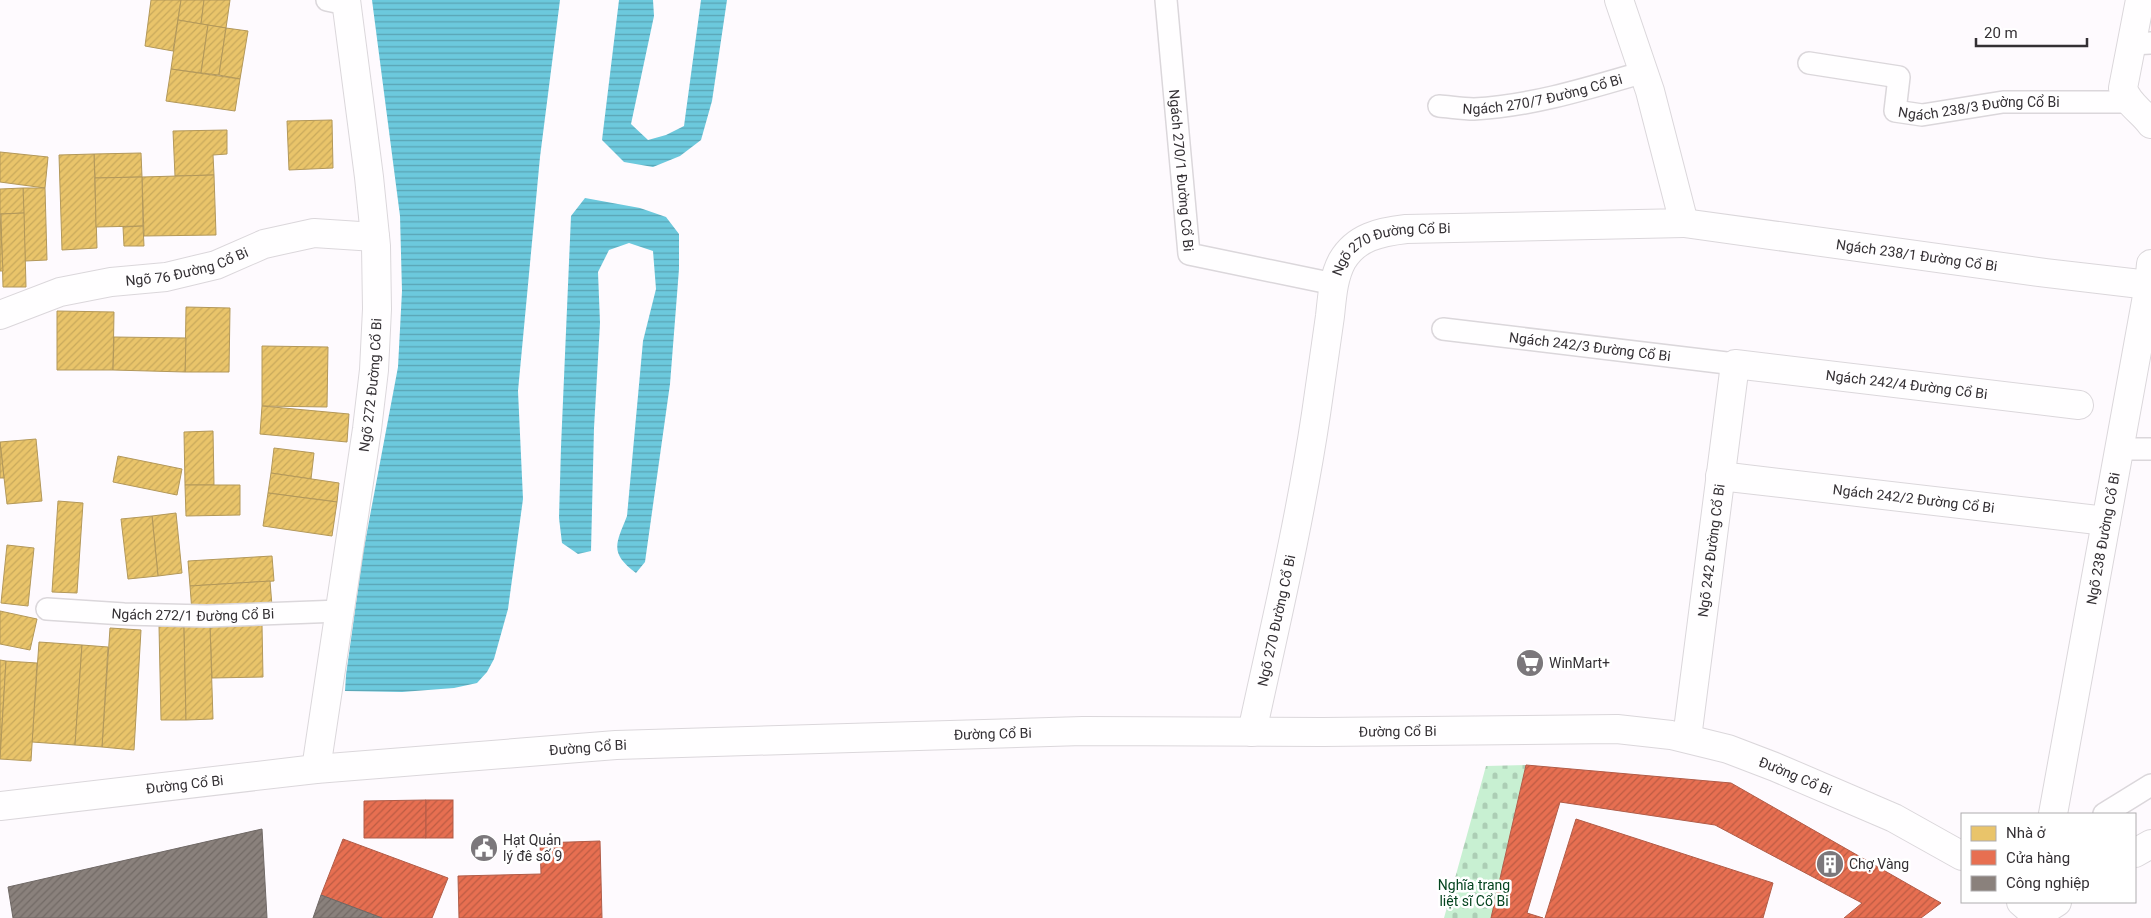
<svg xmlns="http://www.w3.org/2000/svg" width="2151" height="918" font-family="Roboto,sans-serif">
  <style>
    .cemetery { fill: url(#cemetery-stones) }
    .water { fill: url(#water-rules) }
    .homes { fill: url(#homes-hatch); stroke: #b3985a }
    .shops { fill: url(#shops-hatch); stroke: #b15c48 }
    .industry { fill: url(#industry-hatch); stroke: #706966 }
    .lines { fill: none; stroke-linecap: round; stroke-linejoin: round }
    .service-casing { stroke: #dbd7db; stroke-width: 24 }
    .minor-casing { stroke: #dbd7db; stroke-width: 30 }
    .tertiary-casing { stroke: #dbd7db; stroke-width: 30 }
    .secondary-casing { stroke: #dbd7db; stroke-width: 30 }
    .service { stroke: #fffeff; stroke-width: 21 }
    .minor { stroke: #fffeff; stroke-width: 28 }
    .tertiary { stroke: #fffeff; stroke-width: 28 }
    .secondary { stroke: #fffeff; stroke-width: 28 }
    .labels { text-anchor: middle; stroke-width: 5; stroke-linejoin: round; paint-order: stroke }
    .street-label { font-size: 14px; fill: #343034; stroke: #fff }
    .poi-label { font-size: 14px; fill: #343034; stroke: #fff; text-anchor: start }
    .park-label { font-size: 14px; fill: #05441f; stroke: #fff }
  </style>
  <defs>
    <pattern id="cemetery-stones" width="16" height="16" patternUnits="userSpaceOnUse" patternTransform="scale(1.25)"><rect width="16" height="16" fill="#c8f0d2"/><path d="M2 7V4a2 2 0 0 1 4 0v3zM10 15v-3a2 2 0 0 1 4 0v3z" fill="#acceb5"/></pattern>
    <pattern id="water-rules" width="6" height="5" patternUnits="userSpaceOnUse" patternTransform="scale(1.25)"><rect width="6" height="5" fill="#6cc9dd"/><path d="M0 2.5h6" fill="none" stroke="#5aa4b4"/></pattern>
    <pattern id="homes-hatch" width="6" height="6" patternUnits="userSpaceOnUse" patternTransform="scale(1.25)"><rect width="6" height="6" fill="#e9c46a"/><path d="M-1 1l2-2M0 6l6-6M5 7l2-2" fill="none" stroke="#c8a95c"/></pattern>
    <pattern id="shops-hatch" width="6" height="6" patternUnits="userSpaceOnUse" patternTransform="scale(1.25)"><rect width="6" height="6" fill="#e76f51"/><path d="M-1 1l2-2M0 6l6-6M5 7l2-2" fill="none" stroke="#bc5c44"/></pattern>
    <pattern id="industry-hatch" width="6" height="6" patternUnits="userSpaceOnUse" patternTransform="scale(1.25)"><rect width="6" height="6" fill="#8a817c"/><path d="M-1 1l2-2M0 6l6-6M5 7l2-2" fill="none" stroke="#726a66"/></pattern>
  </defs>
  <rect width="100%" height="100%" fill="#fefafe"/>
  <path class="cemetery" d="M1526,765l-35,153h-47l42,-152z"/>
  <g class="water">
    <path d="M372,0h188l-20,157 -22,234 5,108 -15,110 -14,50 -7,13 -10,11 -23,5 -52,4 -57,-1 1,-16 17,-122 35,-186 4,-76 -2,-75z"/>
    <path d="M619,0h34l1,16 -23,108 17,16 18,-5 18,-9 17,-126h26l-15,101 -11,39 -21,16 -27,11 -29,-5 -22,-22z"/>
    <path d="M585,198l55,10 26,9 13,17v35l-9,115 -25,178 -9,11c-27,-20 -20,-29 -9,-57l16,-175 13,-52 -3,-38 -24,-8 -20,7 -11,22 2,51 -6,105 -3,123 -13,3 -16,-11 -3,-25 2,-71 10,-231z"/>
  </g>
  <g class="homes">
    <path d="M151,0h30l-8,51 -28,-5z"/>
    <path d="M181,0h23l-3,24 -23,-4z"/>
    <path d="M204,0h26l-4,28 -25,-4z"/>
    <path d="M178,20l30,5 -7,48 -30,-4z"/>
    <path d="M208,25l18,3 -7,47 -18,-2z"/>
    <path d="M226,28l22,3 -8,48 -21,-4z"/>
    <path d="M171,69l69,10 -5,32 -69,-10z"/>
    <path d="M332,120l1,48 -44,2 -2,-49z"/>
    <path d="M227,130v24l-14,1 1,20 -39,1 -2,-45z"/>
    <path d="M0,152l48,5 -3,31 -45,-6z"/>
    <path d="M141,153l1,24 -47,1 -1,-24z"/>
    <path d="M94,154l3,94 -35,2 -3,-95z"/>
    <path d="M214,175l2,60 -72,1 -2,-59z"/>
    <path d="M142,177l1,49 -47,1 -1,-49z"/>
    <path d="M23,188h22l2,72 -22,1z"/>
    <path d="M23,188l1,25 -24,1v-25z"/>
    <path d="M24,213l2,74h-23l-2,-73z"/>
    <path d="M0,214l3,57h-3z"/>
    <path d="M143,226l1,20h-20l-1,-19z"/>
    <path d="M186,307l44,1 -1,64h-44z"/>
    <path d="M57,311l57,1 -1,58h-56z"/>
    <path d="M114,337l72,1 -1,34 -72,-2z"/>
    <path d="M262,346l66,1 -1,60 -65,-1z"/>
    <path d="M262,406l87,8 -2,28 -87,-8z"/>
    <path d="M213,431l1,54h-29l-1,-53z"/>
    <path d="M36,439l6,62 -35,3 -7,-62z"/>
    <path d="M0,442l4,36h-4z"/>
    <path d="M274,448l40,5 -3,26 -40,-6z"/>
    <path d="M118,456l64,13 -5,26 -64,-13z"/>
    <path d="M271,473l68,10 -2,19 -69,-9z"/>
    <path d="M185,485h55v30l-54,1z"/>
    <path d="M268,493l69,9 -5,34 -69,-10z"/>
    <path d="M58,501l25,2 -6,90 -25,-1z"/>
    <path d="M176,513l6,60 -24,3 -6,-60z"/>
    <path d="M152,516l6,60 -30,3 -7,-60z"/>
    <path d="M7,545l27,3 -6,58 -27,-3z"/>
    <path d="M272,556l2,25 -84,5 -2,-25z"/>
    <path d="M270,581l2,25 -80,6 -2,-26z"/>
    <path d="M0,611l37,8 -7,31 -30,-6z"/>
    <path d="M262,625l1,52 -51,1 -2,-52z"/>
    <path d="M159,626h25l2,94h-25z"/>
    <path d="M184,626h26l3,93 -27,1z"/>
    <path d="M110,628l31,2 -7,120 -32,-3z"/>
    <path d="M39,642l43,3 -7,100 -43,-3z"/>
    <path d="M82,645l26,2 -6,100 -27,-2z"/>
    <path d="M0,660l6,1 -6,98z"/>
    <path d="M6,661l31,2 -6,98 -31,-2z"/>
  </g>
  <g class="shops">
    <path d="M1526,765l205,18 210,120 -20,15h-77l18,-15 -147,-78 -155,-23 -33,111 16,5h-52z"/>
    <path d="M426,800v38h-62v-37z"/>
    <rect x="426" y="800" width="27" height="38"/>
    <path d="M1576,819l197,64 -10,35h-218z"/>
    <path d="M343,839l105,39 -16,40h-50l-61,-23z"/>
    <path d="M600,841l2,77h-143l-1,-42 83,-2 -1,-31z"/>
  </g>
  <g class="industry">
    <path d="M262,829l5,89h-254l-5,-31z"/>
    <path d="M321,895l61,23h-69z"/>
  </g>
  <g class="lines">
    <defs>
      <g id="service">
        <path d="M327,0l19,4"/>
        <path id="s1" d="M1166,0l23,254 145,30"/>
        <path d="M2131,44l20,-1"/>
        <path id="s2" d="M1809,63l90,14 -4,34 27,4 81,-13h126"/>
        <path id="s3" d="M1439,106c12,1 24,3 35,3 58,-3 115,-21 170,-37"/>
        <path id="s4" d="M1443,329l292,35"/>
        <path d="M2120,449h31"/>
        <path id="s5" d="M47,609l77,5 83,2 133,-5"/>
        <path d="M2104,814l47,-29"/>
      </g>
      <g id="minor">
        <path d="M2140,0l-17,88c4,16 19,23 28,36"/>
        <path id="s6" d="M1684,223l362,50 103,12"/>
        <path id="s7" d="M0,315l60,-23 51,-10 55,-5 50,-12 48,-21 50,-11 61,4"/>
        <path id="s8" d="M1720,476l386,45"/>
        <path id="s9" d="M1252,732c23,-106 48,-211 64,-318 5,-33 9,-65 14,-98 2,-18 3,-38 12,-55 14,-24 38,-29 64,-32l278,-6 -34,-132 -31,-91"/>
        <path id="s10" d="M1687,738l48,-374 344,41"/>
        <path id="s11" d="M316,769l51,-340 7,-59 3,-61 -1,-63 -7,-69 -23,-177"/>
        <path id="s12" d="M2053,814l96,-529 2,-21"/>
      </g>
      <g id="tertiary">
        <path id="s13" d="M0,806l316,-37 300,-24 467,-14 239,1 295,-3 54,6 57,14 47,18 119,51 68,38"/>
        <path d="M2021,902l15,13"/>
      </g>
      <g id="secondary">
        <path d="M2135,853l16,-9"/>
        <path d="M2032,918l25,-16"/>
      </g>
    </defs>
    <use href="#service" class="service-casing"/>
    <use href="#minor" class="minor-casing"/>
    <use href="#tertiary" class="tertiary-casing"/>
    <use href="#secondary" class="secondary-casing"/>
    <use href="#service" class="service"/>
    <use href="#minor" class="minor"/>
    <use href="#tertiary" class="tertiary"/>
    <use href="#secondary" class="secondary"/>
  </g>
  <defs>
    <symbol id="supermarket-disc" viewBox="-11 -11 22 22"><circle r="9.5" fill="#7b777b" stroke="#fff"/><path d="M-6-5.5h2.5l.6 2H6L4.5 2H-2.5L-4.4-4H-6ZM-1.5 3.2a1.3 1.3 0 1 0 .1 0ZM3 3.2a1.3 1.3 0 1 0 .1 0Z" fill="#fff"/></symbol>
    <symbol id="civic-disc" viewBox="-11 -11 22 22"><circle r="9.5" fill="#7b777b" stroke="#fff"/><path d="M-.6-6.5H3V-4.5H.6V-3L4-1V1h2V6H-6V1h2V-1L-.6-3ZM-1.2 2.5V6h2.4V2.5Z" fill="#fff"/></symbol>
    <symbol id="building-disc" viewBox="-11 -11 22 22"><circle r="9.5" fill="#7b777b" stroke="#fff"/><path d="M-4-6H4V6H1V3H-1V6H-4ZM-2.5-4.3h1.7v1.8h-1.7ZM.8-4.3h1.7v1.8H.8ZM-2.5-1h1.7V.8h-1.7ZM.8-1h1.7V.8H.8Z" fill="#fff"/></symbol>
  </defs>
  <g fill-rule="evenodd">
    <use href="#supermarket-disc" x="1514" y="647" width="32" height="32"/>
    <use href="#civic-disc" x="468" y="832" width="32" height="32"/>
    <use href="#building-disc" x="1814" y="848" width="32" height="32"/>
  </g>
  <g class="labels">
    <g class="street-label">
      <text dy="5" stroke="none"><textPath href="#s3" startOffset="105">Ngách 270/7 Đường Cổ Bi</textPath></text>
      <text dy="5" stroke="none"><textPath href="#s2" startOffset="210">Ngách 238/3 Đường Cổ Bi</textPath></text>
      <text dy="5" stroke="none"><textPath href="#s1" startOffset="171">Ngách 270/1 Đường Cổ Bi</textPath></text>
      <text dy="5" stroke="none"><textPath href="#s9" startOffset="532">Ngõ 270 Đường Cổ Bi</textPath></text>
      <text dy="5" stroke="none"><textPath href="#s6" startOffset="235">Ngách 238/1 Đường Cổ Bi</textPath></text>
      <text dy="5" stroke="none"><textPath href="#s7" startOffset="194">Ngõ 76 Đường Cổ Bi</textPath></text>
      <text dy="5" stroke="none"><textPath href="#s4" startOffset="148">Ngách 242/3 Đường Cổ Bi</textPath></text>
      <text dy="5" stroke="none"><textPath href="#s10" startOffset="550">Ngách 242/4 Đường Cổ Bi</textPath></text>
      <text dy="5" stroke="none"><textPath href="#s11" startOffset="388">Ngõ 272 Đường Cổ Bi</textPath></text>
      <text dy="5" stroke="none"><textPath href="#s8" startOffset="195">Ngách 242/2 Đường Cổ Bi</textPath></text>
      <text dy="5" stroke="none"><textPath href="#s12" startOffset="280">Ngõ 238 Đường Cổ Bi</textPath></text>
      <text dy="5" stroke="none"><textPath href="#s10" startOffset="189">Ngõ 242 Đường Cổ Bi</textPath></text>
      <text dy="5" stroke="none"><textPath href="#s5" startOffset="146">Ngách 272/1 Đường Cổ Bi</textPath></text>
      <text dy="5" stroke="none"><textPath href="#s9" startOffset="114">Ngõ 270 Đường Cổ Bi</textPath></text>
      <text dy="5" stroke="none"><textPath href="#s13" startOffset="1401">Đường Cổ Bi</textPath></text>
      <text dy="5" stroke="none"><textPath href="#s13" startOffset="996">Đường Cổ Bi</textPath></text>
      <text dy="5" stroke="none"><textPath href="#s13" startOffset="591">Đường Cổ Bi</textPath></text>
      <text dy="5" stroke="none"><textPath href="#s13" startOffset="1806">Đường Cổ Bi</textPath></text>
      <text dy="5" stroke="none"><textPath href="#s13" startOffset="186">Đường Cổ Bi</textPath></text>
    </g>
    <g class="poi-label">
      <text x="1549" y="668">WinMart+</text>
      <text x="503" y="845">Hạt Quản<tspan x="503" dy="16">lý đê số 9</tspan></text>
      <text x="1849" y="869">Chợ Vàng</text>
    </g>
    <g class="park-label">
      <text x="1474" y="890">Nghĩa trang<tspan x="1474" dy="16">liệt sĩ Cổ Bi</tspan></text>
    </g>
  </g>
  <rect x="1961" y="813" width="175" height="90" fill="#ffffff" stroke="#aeacae"/>
  <rect x="1971" y="826" width="25" height="15" fill="#e9c46a" stroke="#aeacae"/>
  <text x="2006" y="838" font-size="15" fill="#343034">Nhà ở</text>
  <rect x="1971" y="850" width="25" height="15" fill="#e76f51" stroke="#aeacae"/>
  <text x="2006" y="863" font-size="15" fill="#343034">Cửa hàng</text>
  <rect x="1971" y="876" width="25" height="15" fill="#8a817c" stroke="#aeacae"/>
  <text x="2006" y="888" font-size="15" fill="#343034">Công nghiệp</text>
  <path d="M1976 38v8h111v-8" fill="none" stroke="#343034" stroke-width="2.5"/>
  <text x="1984" y="38" font-size="15" fill="#343034" stroke="#ffffff" stroke-width="4" paint-order="stroke">20 m</text>
</svg>
